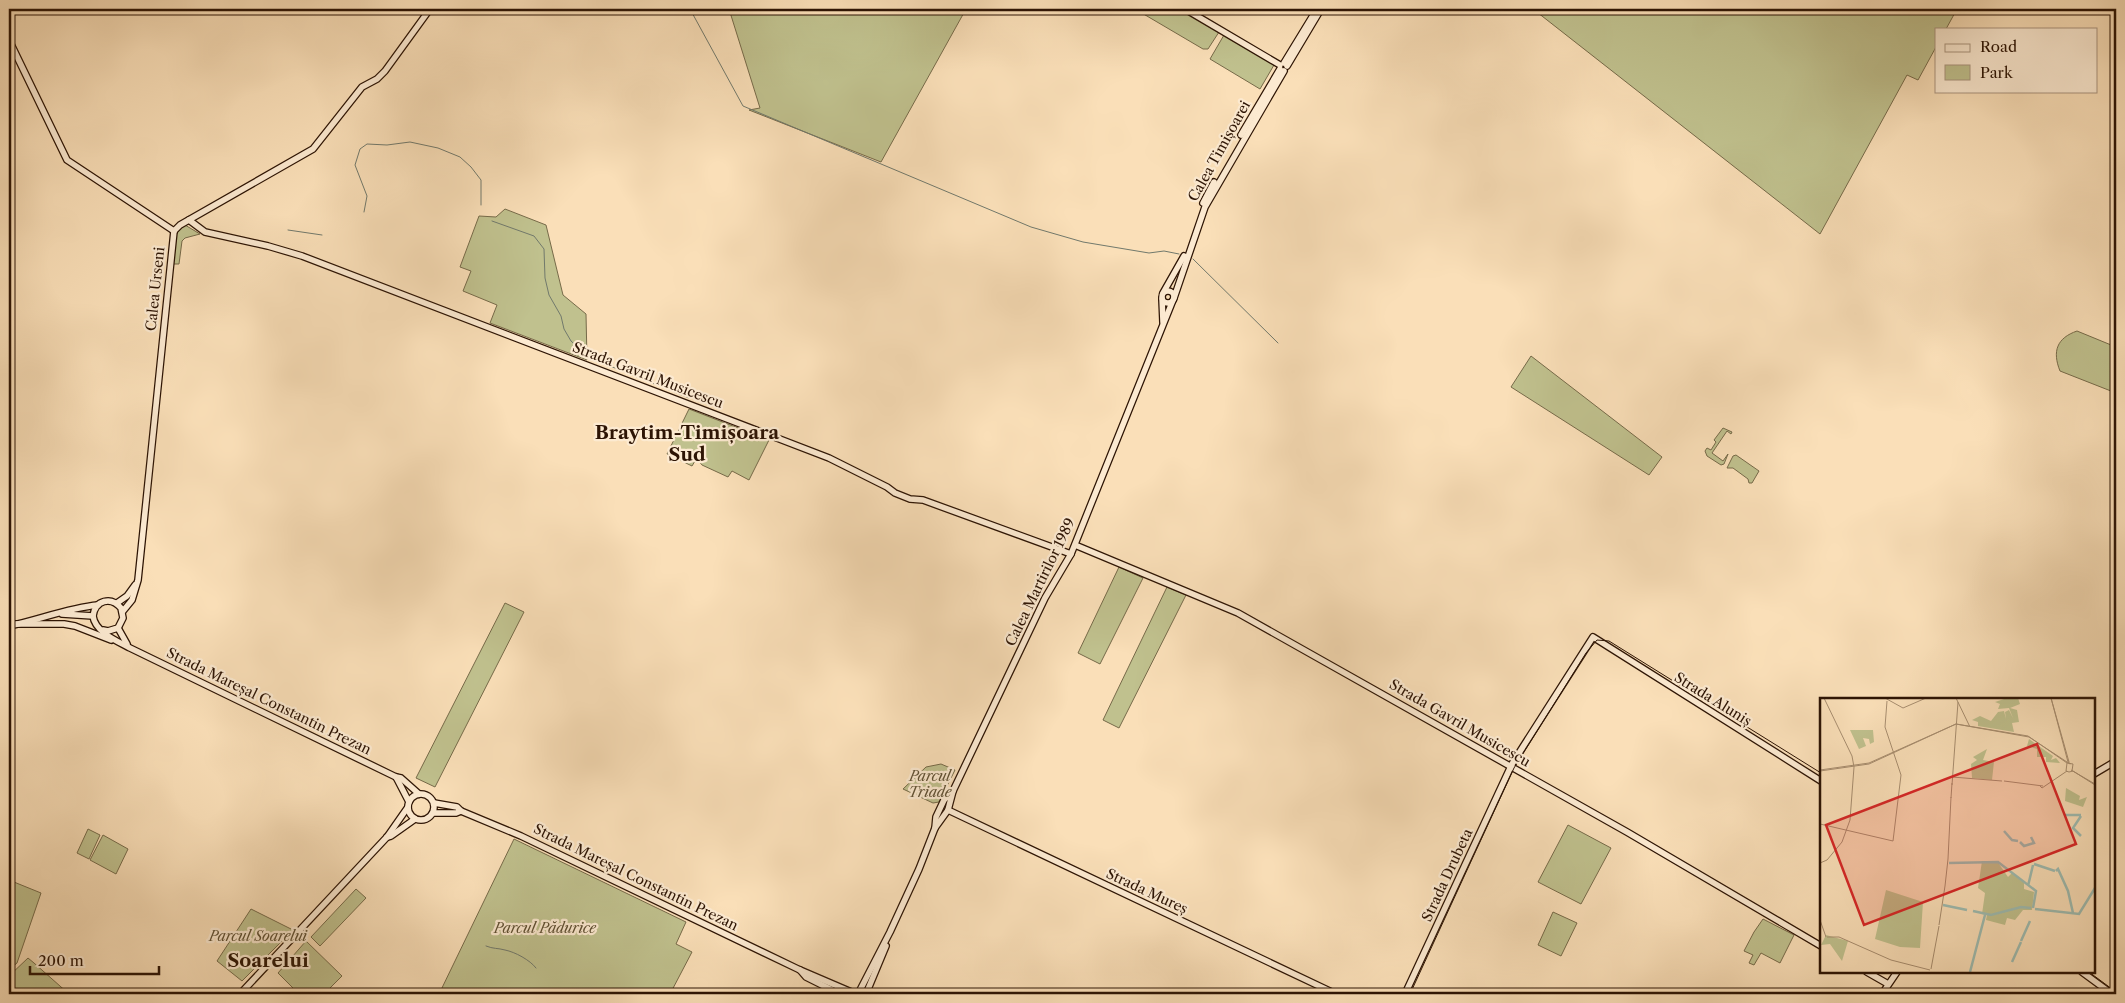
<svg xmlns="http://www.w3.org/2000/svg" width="2125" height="1003" font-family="'Libre Caslon Text',serif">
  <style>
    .green { fill: #c0c18e; stroke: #766a49 }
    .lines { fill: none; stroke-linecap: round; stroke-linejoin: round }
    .stream { stroke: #71796c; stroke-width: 1 }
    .secondary-casing { stroke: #2d1404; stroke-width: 8 }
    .secondary { stroke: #fcead1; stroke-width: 5.5 }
    .tram { stroke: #2d1404; stroke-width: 1 }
    .labels { text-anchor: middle; stroke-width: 4.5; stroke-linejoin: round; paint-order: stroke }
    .street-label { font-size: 14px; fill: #2d1404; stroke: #fcead1 }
    .park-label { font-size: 14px; font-style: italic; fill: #605134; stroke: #fcead1 }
    .district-label { font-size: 19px; font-weight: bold; fill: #2d1404; stroke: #fcead1 }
    .inset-river { fill: none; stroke: #9ebcb1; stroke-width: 2.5 }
    .inset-road { fill: none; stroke: #a88e70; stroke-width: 1 }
    .view { fill: #d62828; fill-opacity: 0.15; stroke: #d62828; stroke-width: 2.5 }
    .inset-edge { fill: none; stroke: #2d1404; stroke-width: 2.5 }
  </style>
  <rect width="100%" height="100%" fill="#fadfb8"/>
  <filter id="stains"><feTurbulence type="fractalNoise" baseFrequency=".004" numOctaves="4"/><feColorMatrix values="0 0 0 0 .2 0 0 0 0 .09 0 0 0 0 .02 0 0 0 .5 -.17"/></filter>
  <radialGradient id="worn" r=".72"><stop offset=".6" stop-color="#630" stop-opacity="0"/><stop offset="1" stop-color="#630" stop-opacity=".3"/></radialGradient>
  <g class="green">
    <path d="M729,9h237l-85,153 -132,-52 11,-2z"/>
    <path d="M1135,9h46l38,23 -11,17h-5z"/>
    <path d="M1533,9h424l-11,20h-10v18l-18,33 -11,-5 -87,159z"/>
    <path d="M1224,35l50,30 -14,24 -50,-30z"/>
    <path d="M505,209l41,16 17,70 23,19 1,46 -97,-37 7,-18 -34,-14 8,-20 -11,-4 19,-51 17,1z"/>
    <path d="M185,225l15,9 -15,4 -3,3 -3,23h-7c2,-14 0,-32 13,-39z"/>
    <path d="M2077,331l39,16v46l-56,-22c-8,-20 -3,-33 17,-40z"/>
    <path d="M1531,356l131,101 -13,18 -138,-88z"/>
    <path d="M689,409l80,31 -20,40 -17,-9 -4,6 -26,-12 -3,-4h-4l-3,5 -25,-12z"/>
    <path d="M1723,428l9,4 -1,2 -4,-3 -15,22 11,8 5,-7 -4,10 -3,1 -14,-9 -2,-5 2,-3 4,2 5,-8 -2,-2z"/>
    <path d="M1736,455l23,16 -7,12h-3l-1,-4 -15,-11h-6l6,-12z"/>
    <path d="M1119,567l24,11 -43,86 -22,-11z"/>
    <path d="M1167,587l19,8 -67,133 -16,-8z"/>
    <path d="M505,603l19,9 -89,175 -19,-9z"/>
    <path d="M941,764l14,6 -16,32 -6,1 -30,-14 23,-22z"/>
    <path d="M1568,825l43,23 -30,56 -43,-22z"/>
    <path d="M88,829l12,6 -11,24 -12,-6z"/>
    <path d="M103,835l25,14 -12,25 -26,-14z"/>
    <path d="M514,839l172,83 -10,22 16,8 -22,42h-227l-3,-2z"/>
    <path d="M9,880l32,13 -24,70 -8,7z"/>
    <path d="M356,889l10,9 -46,48 -9,-9z"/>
    <path d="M251,909l42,21 -51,51 -25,-20z"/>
    <path d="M1553,912l24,11 -16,33 -23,-11z"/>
    <path d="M1763,919l31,16 -14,28 -19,-10 -7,12 -5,-2 4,-8 -9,-4 10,-19z"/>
    <path d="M306,941l36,35 -15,15 1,3h-29l-21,-21z"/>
    <path d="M28,958l6,5 35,31h-60v-18z"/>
  </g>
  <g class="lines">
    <g class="stream">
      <path d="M690,9l53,97 288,121 52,15 66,11 15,-2 15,3"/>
      <path d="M364,212l3,-16 -12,-31 5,-16 7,-5 20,1 23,-3 28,6 22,9 11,10 10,13v25"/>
      <path d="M492,221l42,15 10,13 1,29 4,17 12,21 3,13 7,12 14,13"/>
      <path d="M288,230l34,5"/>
      <path d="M1193,259l85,84"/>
      <path d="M9,290l1,1"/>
      <path d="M610,366l79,32"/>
      <path d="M486,946c7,3 12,2 19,4 10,2 25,10 31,18"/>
    </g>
    <defs>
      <g id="secondary">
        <path d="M1185,9l95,56"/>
        <path d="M9,40l58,120 107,71"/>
        <path d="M1284,63l33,-54"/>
        <path d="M1287,66l34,-57"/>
        <path d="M1241,135l39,-66"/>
        <path d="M1203,203l11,-21"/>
        <path d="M189,220l16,12 63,14 34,10 527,202 58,29 8,6 15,6 13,1 148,54"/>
        <path d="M174,231l6,-6 133,-76 49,-62 15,-8 8,-8 45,-62"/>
        <circle cx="1168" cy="297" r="6"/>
        <path d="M1163,293l21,-37"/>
        <path d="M1174,298l31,-91 79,-136"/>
        <path d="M1162,299l1,23"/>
        <path d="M1075,545l163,68 389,219 194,114"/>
        <path d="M117,603l10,-7 8,-11"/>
        <path d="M123,611l9,-11 6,-20 36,-349"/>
        <path d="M62,614l31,2"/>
        <path d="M16,624h48l11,2 36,14"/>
        <path d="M9,626c30,-6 58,-18 89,-21"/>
        <path d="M118,628l9,16"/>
        <path d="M103,630l5,1 10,-3 5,-10 -2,-10c-10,-12 -26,-8 -28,8 2,16 24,25 37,32l266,129 5,1 18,16"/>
        <path d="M2094,774l22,-13"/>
        <path d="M396,777l13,25"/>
        <circle cx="421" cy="807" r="13"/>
        <path d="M434,803l23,4 4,4 60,25 279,134 56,24"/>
        <path d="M948,810l388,184"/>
        <path d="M433,813h23l5,-2"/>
        <path d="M935,828l13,-18 5,-19 92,-193 26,-44 102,-254"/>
        <path d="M387,837l4,-1 24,-17"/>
        <path d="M800,970l6,7 34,17"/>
        <path d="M1867,972l21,12"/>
        <path d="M2082,972l30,22"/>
        <path d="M240,994l147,-157 21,-30"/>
        <path d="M858,994l32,-62 29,-63 16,-41 1,-11 8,-17 9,-9"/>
        <path d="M866,994l20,-48"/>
        <path d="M1405,994l107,-230 81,-127 228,144"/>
        <path d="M1882,994l15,-22"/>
      </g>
    </defs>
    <use href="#secondary" class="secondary-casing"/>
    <use href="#secondary" class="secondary"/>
    <g class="tram">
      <path d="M2089,972l27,20"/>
      <path d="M1410,994l104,-226 72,-115 11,-13 12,1 212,132"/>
    </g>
  </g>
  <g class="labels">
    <g class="street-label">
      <text transform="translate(1219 151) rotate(-61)" y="5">Calea Timișoarei</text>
      <text transform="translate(155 289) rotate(-84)" y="5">Calea Urseni</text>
      <text transform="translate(648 375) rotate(21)" y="5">Strada Gavril Musicescu</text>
      <text transform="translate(1040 582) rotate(-64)" y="5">Calea Martirilor 1989</text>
      <text transform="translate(1713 699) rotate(32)" y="5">Strada Aluniș</text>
      <text transform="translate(269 701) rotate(26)" y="5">Strada Mareșal Constantin Prezan</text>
      <text transform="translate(1460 723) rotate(30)" y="5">Strada Gavril Musicescu</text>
      <text transform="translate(1447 875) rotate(-65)" y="5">Strada Drubeta</text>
      <text transform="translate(636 877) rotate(26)" y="5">Strada Mareșal Constantin Prezan</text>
      <text transform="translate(1147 891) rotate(25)" y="5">Strada Mureș</text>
    </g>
    <g class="park-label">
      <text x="930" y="781">Parcul<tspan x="930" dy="16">Triade</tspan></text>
      <text x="545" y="933">Parcul Pădurice</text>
      <text x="258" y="941">Parcul Soarelui</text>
    </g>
    <g class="district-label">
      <text x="687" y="439">Braytim-Timișoara<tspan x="687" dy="22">Sud</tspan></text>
      <text x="268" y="967">Soarelui</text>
    </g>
  </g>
  <g transform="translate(1820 698)">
    <rect width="275" height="275" fill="#fadfb8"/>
    <path d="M187,0h11l2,6 -10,4 7,2 2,12 -7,1 2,9 -36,-6v-4l-6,-2 8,-4 11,5 7,-9 6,-1 2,8 -1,-7 4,-2 4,8 -4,-10 -11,1 2,-5 -5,-2zM30,32h23l1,12 -4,2 -1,-5 -6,-1 3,8 -7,3zM209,41l24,17 -2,4 5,-2 4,5 -14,-1v-5h-9v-8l-10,-3zM167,51l-4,11 11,2 -2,18 -20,-2 -1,-14 6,-4 -4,-3zM246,90l14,8 -1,4 8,-3 -4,10 -18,-6zM162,163h15l11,16 4,-4 12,10v6l10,3 -2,18h-9l-8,10 -8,-2 -2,7 -19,-5 1,-5 -5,-1 3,-21 -7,-5zM66,192l37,12 -3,46 -20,-1 -25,-8zM6,237l22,6 -6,20 -12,-17 -9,1z" fill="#c0c18e"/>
    <path class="inset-river" d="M244,117h17M261,118l-8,12 8,8M184,133l8,9 6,1M200,144l4,4 10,-3 -3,-6M129,165l49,-1 38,29 -3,17M214,166l21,7M236,173l2,-2 10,22 5,22M208,188l5,-21M123,207l24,5M215,211l44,5 16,-26M153,213l18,4 30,-8 10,1M201,243l9,-20M192,264l9,-20M150,274l15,-57"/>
    <path class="inset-road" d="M65,0l18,10 23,-10M136,0l14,29M231,0l18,64M231,0l17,64 3,2M0,72l49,-7 87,-39 72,12 39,27M251,72l24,14M0,73l49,-7 87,-40 73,13 41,27M252,73l1,-7 -6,-1 -1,8 3,1 4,-1 22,14M132,79l50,4M184,83l39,5M132,87l6,-83M220,88l2,2 25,-17M131,100l1,-15M0,126l73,17 8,-66 -16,-48 2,-26M128,161l3,-62M0,165l7,-3 15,-18 8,-22 4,-53 -2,-11 -28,-58M125,188l3,-27M0,222l6,17M119,227l6,-39M7,239h12l52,23 39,10M111,271l8,-43"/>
    <path class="view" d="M217,46l39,100 -212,81 -38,-100z"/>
    <rect width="275" height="275" class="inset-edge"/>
  </g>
  <rect width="2125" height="1003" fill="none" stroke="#fadfb8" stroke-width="30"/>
  <rect x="10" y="10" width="2105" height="983" fill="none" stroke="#2d1404" stroke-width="2.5"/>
  <rect x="15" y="15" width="2095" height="973" fill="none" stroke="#2d1404"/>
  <rect x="1935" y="28" width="162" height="65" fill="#fcead1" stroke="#a9947f"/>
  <rect x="1945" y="44" width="25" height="8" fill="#fcead1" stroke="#a9947f"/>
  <text x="1980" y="52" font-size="15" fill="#2d1404">Road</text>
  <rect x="1945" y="65" width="25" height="15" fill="#c0c18e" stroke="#a9947f"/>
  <text x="1980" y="78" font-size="15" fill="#2d1404">Park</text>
  <path d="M30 966v8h129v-8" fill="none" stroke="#2d1404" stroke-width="2.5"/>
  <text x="38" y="966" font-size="15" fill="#2d1404" stroke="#fcead1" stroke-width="4" paint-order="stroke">200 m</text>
  <rect width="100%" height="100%" filter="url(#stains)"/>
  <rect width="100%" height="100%" fill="url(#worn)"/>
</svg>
